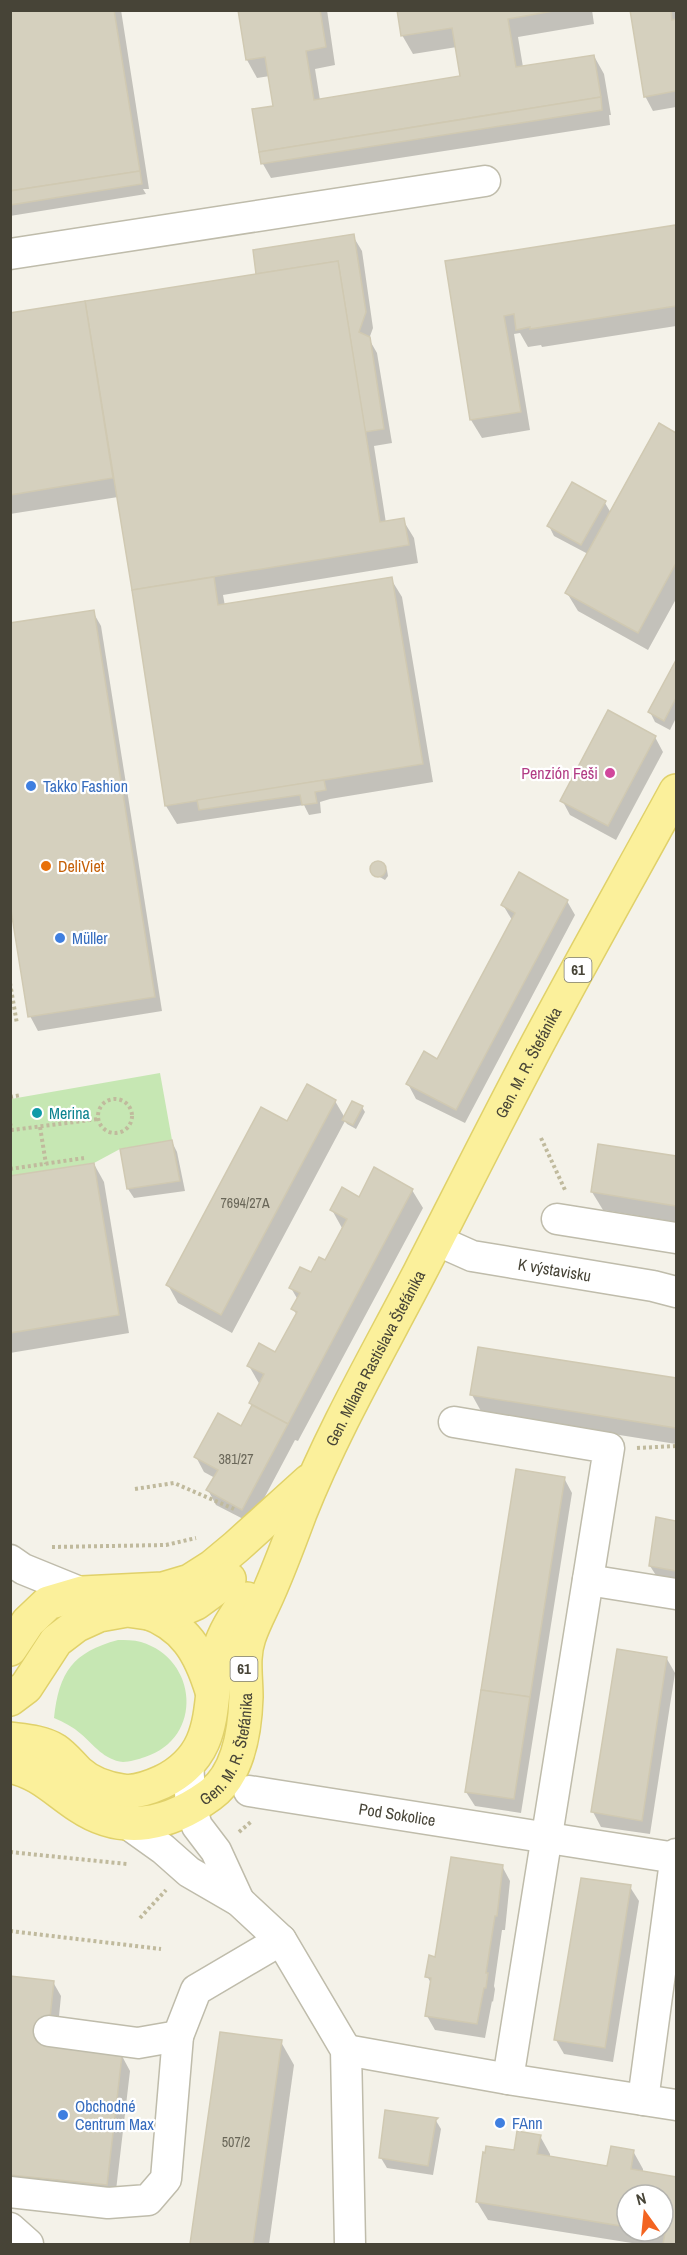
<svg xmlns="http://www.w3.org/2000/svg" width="687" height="2255" font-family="'Archivo Narrow',sans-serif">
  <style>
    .green { fill: #c6e7b3 }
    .shadow { fill: #0003; fill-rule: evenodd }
    .building { fill: #d5d0be; stroke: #d0c9b2; stroke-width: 1.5 }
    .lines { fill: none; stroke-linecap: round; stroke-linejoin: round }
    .minor-casing { stroke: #bfbcab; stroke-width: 33 }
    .major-casing { stroke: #e0d16a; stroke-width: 36 }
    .path { stroke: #c0ba9d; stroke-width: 4; stroke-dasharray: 3 3; stroke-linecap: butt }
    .minor { stroke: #fff; stroke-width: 30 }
    .major { stroke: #fbf09b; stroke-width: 33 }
    .hotel-dot { fill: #d1479c; stroke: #fff; stroke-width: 2 }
    .shop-dot { fill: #3f7fe0; stroke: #fff; stroke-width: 2 }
    .food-dot { fill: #e8710a; stroke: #fff; stroke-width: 2 }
    .culture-dot { fill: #0f9aa8; stroke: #fff; stroke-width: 2 }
    .labels { text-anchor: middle; stroke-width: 4.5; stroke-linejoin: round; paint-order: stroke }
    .number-label { font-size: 14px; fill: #6a6759 }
    .shield { fill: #fff; stroke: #7e7c73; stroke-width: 1.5 }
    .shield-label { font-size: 15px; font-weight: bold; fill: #474437 }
    .hotel-label { font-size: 16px; fill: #b23c85; stroke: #fff; text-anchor: end }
    .shop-label { font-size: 16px; fill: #366cbe; stroke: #fff; text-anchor: start }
    .food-label { font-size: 16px; fill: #c56008; stroke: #fff; text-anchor: start }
    .street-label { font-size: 16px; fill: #474437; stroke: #fff }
    .culture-label { font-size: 16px; fill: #0d838f; stroke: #fff; text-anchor: start }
  </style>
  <rect width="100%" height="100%" fill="#f4f2e9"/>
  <g class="green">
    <path d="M160,1073l12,67 -52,9 -26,14 -83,13v-77z"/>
    <path d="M118,1640c7,0 16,0 23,2 57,17 63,96 4,115 -6,2 -16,5 -22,5 -19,-2 -29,-17 -42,-28 -8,-7 -17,-12 -27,-16 5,-46 19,-66 64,-78z"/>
  </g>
  <g class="shadow">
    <path d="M10,10h111l28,179h-6l3,5 -136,22z"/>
    <path d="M239,10h88l8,55 -20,4 5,31 141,-23 -4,-30 -44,7 -11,-19 -4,-25h194l2,14 -76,13 5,30 71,-11 10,18 7,41h-2l1,10 -339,53 -8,-14 -9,-53 21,-4 -5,-31 -13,2 -10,-18z"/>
    <path d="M631,10h45v97l-23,4 -8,-15z"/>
    <path d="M675,226l1,100 -134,21 -1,-2 -13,2 -8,-14 -6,1 16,96 -48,8 -11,-18 -24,-158z"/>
    <path d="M353,236l9,15 11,77 -4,11 8,14 15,90 -18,3 12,77 17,-3 11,18 4,25 -195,32 2,11 166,-27 11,18 31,185 -103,17 -10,3 1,11 -12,2 -5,-10 -127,19 -11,-18 -48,-309 -108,17v-200l249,-39z"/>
    <path d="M660,425l16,10v164l-28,51 -70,-39 -11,-18 21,-39 -34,-18 -5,-10 56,-23 6,10z"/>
    <path d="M93,612l8,14 61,385 -124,20 -8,-15z"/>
    <path d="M676,663v55l-6,12 -15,-8 -5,-10z"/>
    <path d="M655,737l8,15 -47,88 -46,-25 -8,-15z"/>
    <path d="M380,862l7,8 1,6 -3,4 -14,-8 -1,-5 2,-3z"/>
    <path d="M567,901l8,14 -110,208 -49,-24 -8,-15 30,-23 74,-141 -9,-15z"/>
    <path d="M335,1101l10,17 17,-11 3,5 -9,17 -9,-5 -2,-3 -113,212 -54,-30 -10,-18 119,-162z"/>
    <path d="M172,1142l5,10 8,39 -51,7 -6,-9z"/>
    <path d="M600,1146l76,12v64l-73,-12 -11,-18z"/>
    <path d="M94,1164l10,18 25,151 -119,20v-175z"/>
    <path d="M412,1190l11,18 -125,233 -3,-1 -44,83 -35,-18 -8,-15 7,-12 -11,-6 -8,-15 46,-29 18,-43 -11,-19 27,-12 21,-39 -4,-6 5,-9 -7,-12 34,-26 17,-34 -10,-18 27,-11z"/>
    <path d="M479,1349l197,31v64l-194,-31 -10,-18z"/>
    <path d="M564,1478l8,15 -51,320 -46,-7 -9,-14z"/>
    <path d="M657,1519l19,3v61l-17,-3 -9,-14z"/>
    <path d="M667,1659l8,14 -25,161 -49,-7 -8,-15z"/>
    <path d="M502,1866l8,15 -5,49h-3l-8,56 1,3 -2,13 -1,-1 -7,37 -50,-8 -8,-14 5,-31 -5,-9 9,-18z"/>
    <path d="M630,1887l9,14 -26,161 -49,-8 -8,-14z"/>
    <path d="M10,1977l43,5 8,14 -5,51 66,9 8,15 -15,128 -105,-11z"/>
    <path d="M222,2033l59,9 13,23 -25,179h-78z"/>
    <path d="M435,2119l6,10 -8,46 -46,-7 -6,-10z"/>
    <path d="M540,2136l10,18v4l59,10 24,-17 10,18v4l33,5v66h-38l-150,-24 -11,-18 38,-50zM627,2195h36v36h-36z"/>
  </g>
  <g class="building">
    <path d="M10,10h104l26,161 -130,20z"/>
    <path d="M238,10h82l6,37 -20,4 8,49 146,-24 -8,-48 -51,8 -4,-26h162l-51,9 8,48 78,-12 7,42 -342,55 -7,-43 21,-3 -8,-49 -19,3z"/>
    <path d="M630,10h41l1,10 4,-1v72l-32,6z"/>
    <path d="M601,97l1,13 -341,54 -2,-12z"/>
    <path d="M140,171l2,13 -132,21v-14z"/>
    <path d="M676,225v81l-146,23v-2l-14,3 -2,-16 -10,2 17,96 -51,8 -25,-159z"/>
    <path d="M354,234l12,78 -7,20 11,5 14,92 -19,3 -27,-171 -82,13 -3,-24z"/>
    <path d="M338,261l42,261 24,-4 5,27 -277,45 -47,-289z"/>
    <path d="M85,301l28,177 -103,17v-182z"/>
    <path d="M659,423l17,10v130l-38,70 -73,-40z"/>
    <path d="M572,482l34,19 -25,44 -34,-19z"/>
    <path d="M214,577l4,28 174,-28 31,187 -258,42 -33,-216z"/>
    <path d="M94,610l61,387 -127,20 -18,-113v-281z"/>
    <path d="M676,660v38l-12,23 -16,-9z"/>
    <path d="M608,710l48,26 -48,90 -48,-25z"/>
    <path d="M324,780l2,10 -11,2 2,11 -15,2 -2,-10 -101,15 -2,-10z"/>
    <circle cx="378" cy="869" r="8"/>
    <path d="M519,872l49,28 -112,210 -50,-26 18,-33 13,8 78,-146 -14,-8z"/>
    <path d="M307,1084l29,16 -115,215 -55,-30 95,-178 26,14z"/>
    <path d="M352,1101l11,5 -10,19 -11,-5z"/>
    <path d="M172,1140l8,41 -53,8 -7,-40z"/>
    <path d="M598,1144l78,12v50l-85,-14z"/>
    <path d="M94,1163l25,152 -109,18v-157z"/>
    <path d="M374,1167l39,22 -125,235 -39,-21 15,-29 -17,-8 12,-23 16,9 22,-40 -6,-3 9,-16 -11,-5 11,-21 11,5 8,-15 6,3 22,-41 -17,-9 12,-23 17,10z"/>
    <path d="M478,1347l198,31v50l-206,-33z"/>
    <path d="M252,1405l36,19 -46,86 -36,-20 12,-20 -24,-13 24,-44 23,13z"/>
    <path d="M516,1469l49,8 -35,220 -49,-7z"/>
    <path d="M656,1517l20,4v50l-27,-5z"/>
    <path d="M617,1649l50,8 -25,164 -51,-9z"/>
    <path d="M481,1690l49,7 -16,102 -49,-7z"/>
    <path d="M451,1857l52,8 -6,51h-2l-9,57h2l-2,15h-2l-7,36 -52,-8 6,-38 -6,-1 4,-22 6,2z"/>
    <path d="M581,1878l50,7 -26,163 -51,-8z"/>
    <path d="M10,1976l44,5 -7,64 75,10 -15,130 -97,-10z"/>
    <path d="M220,2032l62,8 -29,204h-63z"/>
    <path d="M385,2110l53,8 -2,2 -8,46 -49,-8z"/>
    <path d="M517,2131l24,4 -4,19 70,12 4,-20 23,4 -3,19 45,8v67h-13l2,-11 -12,-2h10v-36h-36v32l-151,-25 7,-50 2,1 1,-7 28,4z"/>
  </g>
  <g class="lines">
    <defs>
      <g id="minor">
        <path d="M10,254l475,-73"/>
        <path d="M557,1219l119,19"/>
        <path id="s1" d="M436,1240l36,16 181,30 23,6"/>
        <path d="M454,1422l155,26 -101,631"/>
        <path d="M10,1560l13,9 59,24"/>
        <path d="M588,1580l88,14"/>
        <path d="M188,1763l3,45 6,18 19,25 23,50"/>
        <path id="s2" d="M249,1791l427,67"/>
        <path d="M128,1824l35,25 26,23 50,29 42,39 65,110 4,194"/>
        <path d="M49,2031l89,12 40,-7 18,-46 85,-50"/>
        <path d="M346,2050l162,29 168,26"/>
        <path d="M643,2100l33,-246"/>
        <path d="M10,2192l98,11 40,-3 18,-21 12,-143"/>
        <path d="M10,2228l18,16"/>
      </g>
      <g id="major">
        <path d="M144,1611c41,14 56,41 68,80"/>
        <path d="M10,1649l18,-27 20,-19 34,-10 81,-4 27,-8 22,-14 24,-20 73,-66"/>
        <path d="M10,1699l16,-12 30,-46 21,-16 22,-10 28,-5 21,3 30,-2 18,-8 33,-24"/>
        <path d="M10,1739c15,2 32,3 45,11 9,6 15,14 23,22 12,11 29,17 45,19 13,2 28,-4 39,-9 59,-29 45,-79 57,-131 5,-19 17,-36 28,-52"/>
        <path id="s3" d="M10,1766c29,6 46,25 69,40 45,30 91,18 131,-11 29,-21 35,-66 36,-98 0,-21 -4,-40 3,-60 5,-15 13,-29 19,-43 12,-27 22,-54 32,-81 33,-83 79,-162 120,-241 37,-72 73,-144 111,-216 47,-89 97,-177 145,-265"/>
      </g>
    </defs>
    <use href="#minor" class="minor-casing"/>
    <use href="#major" class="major-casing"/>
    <g class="path">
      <path d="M10,983l7,41"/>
      <path d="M10,1097l11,-2"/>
      <circle cx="115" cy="1116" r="17"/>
      <path d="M10,1123l2,7 86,-11"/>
      <path d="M40,1127l6,37"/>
      <path d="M541,1138l24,52"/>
      <path d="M10,1169l74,-11"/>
      <path d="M637,1448l39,-2"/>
      <path d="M135,1489l39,-6 60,26"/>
      <path d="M52,1547l114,-2 30,-7"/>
      <path d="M239,1832l13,-11"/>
      <path d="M10,1852l117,12"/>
      <path d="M140,1918l26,-28"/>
      <path d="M10,1931l151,18"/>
    </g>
    <use href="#minor" class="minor"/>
    <use href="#major" class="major"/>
  </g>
  <circle class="hotel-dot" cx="610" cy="773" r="6"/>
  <g class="shop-dot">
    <circle cx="31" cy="786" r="6"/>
    <circle cx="60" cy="938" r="6"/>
    <circle cx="63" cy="2115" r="6"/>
    <circle cx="500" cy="2123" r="6"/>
  </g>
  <circle class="food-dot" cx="46" cy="866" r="6"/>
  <circle class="culture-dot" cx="37" cy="1113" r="6"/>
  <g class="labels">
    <g class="number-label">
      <text x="245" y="1208">7694/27A</text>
      <text x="236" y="1464">381/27</text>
      <text x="236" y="2147">507/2</text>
    </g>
    <g class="shield">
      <rect x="564.5" y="958" width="27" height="24" rx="4.5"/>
      <rect x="230.5" y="1657" width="27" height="24" rx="4.5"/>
    </g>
    <g class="shield-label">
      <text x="578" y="975">61</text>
      <text x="244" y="1674">61</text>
    </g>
    <g class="hotel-label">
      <text x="598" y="779">Penzión Feši</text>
    </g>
    <g class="shop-label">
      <text x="43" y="792">Takko Fashion</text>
      <text x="72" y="944">Müller</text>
      <text x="75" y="2112">Obchodné<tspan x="75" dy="18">Centrum Max</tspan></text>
      <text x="512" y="2129">FAnn</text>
    </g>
    <g class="food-label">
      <text x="58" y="872">DeliViet</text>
    </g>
    <g class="street-label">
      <text dy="6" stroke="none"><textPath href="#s3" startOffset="1029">Gen. M. R. Štefánika</textPath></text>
      <text dy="6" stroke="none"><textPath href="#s1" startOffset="123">K výstavisku</textPath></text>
      <text dy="6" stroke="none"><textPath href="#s3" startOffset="696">Gen. Milana Rastislava Štefánika</textPath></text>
      <text dy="6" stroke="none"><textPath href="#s3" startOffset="272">Gen. M. R. Štefánika</textPath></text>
      <text dy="6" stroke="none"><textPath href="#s2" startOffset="150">Pod Sokolice</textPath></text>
    </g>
    <g class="culture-label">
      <text x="49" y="1119">Merina</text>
    </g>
  </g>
  <rect width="687" height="2255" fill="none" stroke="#474437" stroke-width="24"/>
  <g transform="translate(645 2213) rotate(345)"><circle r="28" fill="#ffffff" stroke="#b5b4af" stroke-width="1.5"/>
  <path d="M0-4.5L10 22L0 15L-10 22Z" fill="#f36421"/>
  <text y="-9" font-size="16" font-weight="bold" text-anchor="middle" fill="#474437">N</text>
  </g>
</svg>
